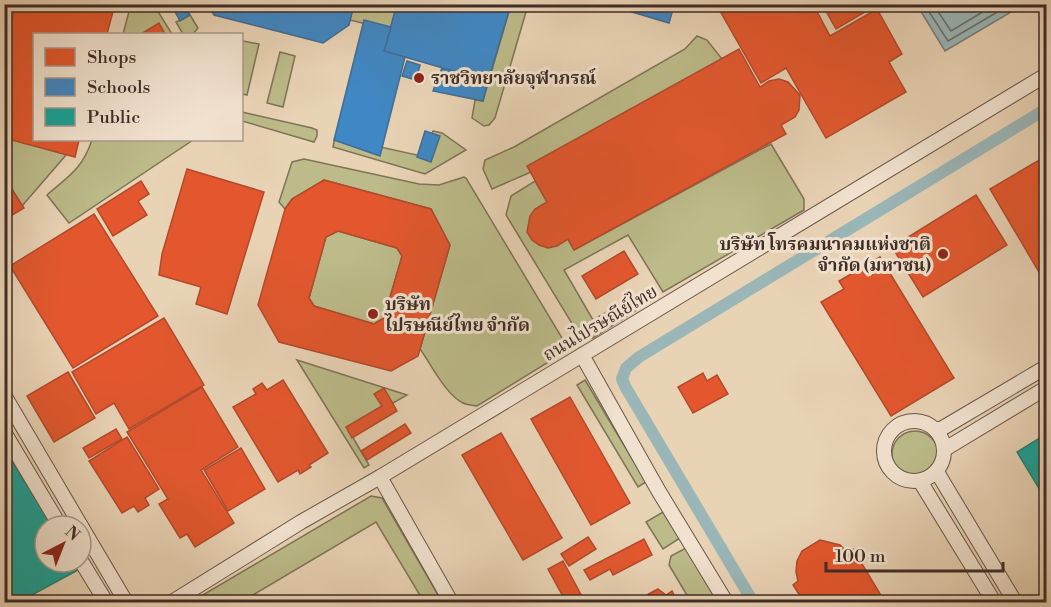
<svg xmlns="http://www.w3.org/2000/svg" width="1051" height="607" font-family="'Libre Bodoni','Noto Serif Thai',serif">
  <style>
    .green { fill: #bcbb89; stroke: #7e7458; stroke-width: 1.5 }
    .water { fill: #9ab6b7; stroke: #767f7d; stroke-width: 1.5 }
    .shops { fill: #e4572e; stroke: #b24a2c; stroke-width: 1.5; fill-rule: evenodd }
    .schools { fill: #3f88c5; stroke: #3f6d96; stroke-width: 1.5 }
    .public { fill: #17a398; stroke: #238076; stroke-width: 1.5 }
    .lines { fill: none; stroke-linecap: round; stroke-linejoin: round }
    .shore { stroke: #6c726f; stroke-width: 1.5 }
    .canal { stroke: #9ab6b7; stroke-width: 12 }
    .street-casing { stroke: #6a564a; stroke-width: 16 }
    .street { stroke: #f1e2cf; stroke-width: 14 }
    .poi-dot { fill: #8f2418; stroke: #f1e2cf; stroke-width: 2 }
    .labels { text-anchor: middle; stroke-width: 6; stroke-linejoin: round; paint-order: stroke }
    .poi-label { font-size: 18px; font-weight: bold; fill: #3f2d27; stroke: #f1e2cf; text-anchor: start }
    .street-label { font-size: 18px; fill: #3f2d27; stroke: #f1e2cf }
  </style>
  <rect width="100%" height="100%" fill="#e9d3b5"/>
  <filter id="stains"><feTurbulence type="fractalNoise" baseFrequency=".00333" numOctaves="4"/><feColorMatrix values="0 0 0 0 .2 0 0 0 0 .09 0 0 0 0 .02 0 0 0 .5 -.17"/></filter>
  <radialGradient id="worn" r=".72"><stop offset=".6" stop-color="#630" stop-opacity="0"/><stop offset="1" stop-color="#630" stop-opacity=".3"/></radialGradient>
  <g class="green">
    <path d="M131,4l23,1 18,29h-49z"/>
    <path d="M5,5h105l-9,29h-67v106h37l-5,15 -44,51 -17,-29z"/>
    <path d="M354,5h43l-7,25 -40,-10z"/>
    <path d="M511,5h17l-33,113 -6,7 -5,1 -12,-8 3,-18 8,1z"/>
    <path d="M190,15l8,13 -5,6h-10l-7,-12z"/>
    <path d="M697,36l10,4 15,19 -191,113 -39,17 -9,-20 2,-9 29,-13 171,-98z"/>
    <path d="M243,41l16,3 -12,51 -5,-1v-46z"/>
    <path d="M280,52l15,4 -12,51 -16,-4z"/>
    <path d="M242,112l70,16 5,2v6l-3,6 -72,-21z"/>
    <path d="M433,131l9,2 24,17 -41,24 -92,-27 2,-10 86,19z"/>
    <path d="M92,140h101l-124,83 -22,-28c23,-20 35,-26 45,-55z"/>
    <path d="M771,144l33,55v11l-141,82 -35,-57 -64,35 29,50 52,-30 7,10 -59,38 -11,2 -76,-125 5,-19 24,-15 39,69z"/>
    <path d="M304,159l115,25 20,1 25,-8 2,1 99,165 1,6 -6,6 -83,51c-4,-1 -10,-1 -14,-3 -17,-8 -32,-39 -43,-54l30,-104 -19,-36 -107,-29 -32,19 -7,10 -6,-7 13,-40z"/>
    <path d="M338,231l59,17 5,8 -18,62 -10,6 -60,-18 -5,-8 17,-61z"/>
    <path d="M297,360l110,35 -59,34 21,36 -5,3z"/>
    <path d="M585,380l61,102 -8,5 -61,-102z"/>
    <circle cx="915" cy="454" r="23"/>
    <path d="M371,496l11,2 60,104h-18l-48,-80 -135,80h-50z"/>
    <path d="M663,512l17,26 -17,11 -17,-27z"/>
    <path d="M686,548l32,54h-27l-22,-37 2,-9z"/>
  </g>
  <path class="water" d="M917,5h106l-78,46z"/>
  <g class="shops">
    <path d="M16,4h99l-8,30h-73v106h45l-4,17 -71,-19v-90z"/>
    <path d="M716,4h97l17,32 47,-27 25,45 -13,8 17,30 -80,46 -40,-70 -25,15z"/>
    <path d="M822,4h39l4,8 -29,17z"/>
    <path d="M159,23l6,11h-24z"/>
    <path d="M739,49l21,38 9,-6 10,-2 9,3 12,13 -1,15 -4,7 -14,8 5,9 -212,116 -6,-11 -11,7 -9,2 -9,-3 -7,-5 -5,-8 3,-16 5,-7 12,-7 -20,-36z"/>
    <path d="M1046,156v128l-56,-95z"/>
    <path d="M187,169l77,23 -37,122 -31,-10 5,-17 -42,-12 3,-21z"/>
    <path d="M4,177l20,31 -20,12z"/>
    <path d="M324,180l107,29 19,36 -32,111 -27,15 -112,-29 -21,-37 27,-96 7,-10zM338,231l59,17 5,8 -18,62 -10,6 -60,-18 -5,-8 17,-61z"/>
    <path d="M141,181l8,13 -11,7 9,14 -34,21 -16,-27z"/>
    <path d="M976,195l31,50 -84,52 -31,-50z"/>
    <path d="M94,214l64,102 -85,52 -63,-102z"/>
    <path d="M624,251l14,23 -42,25 -14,-23z"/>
    <path d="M880,257l74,121 -63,38 -70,-114 23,-13 -5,-8z"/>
    <path d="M164,318l40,67 -75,44 -15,-26 -18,11 -24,-42z"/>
    <path d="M68,372l27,46 -41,24 -27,-46z"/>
    <path d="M703,373l4,8 10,-6 11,19 -35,19 -15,-26z"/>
    <path d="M283,380l45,73 -19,12 2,2 -11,7 -2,-4 -20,12 -45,-75 23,-13 -3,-5 9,-6 5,7z"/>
    <path d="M202,387l36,60 -37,23 33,53 -39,24 -8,-13 -7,4 -21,-34 9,-5 -41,-67z"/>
    <path d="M384,388l13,23 -45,27 -6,-11 36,-21 -8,-12z"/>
    <path d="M570,397l60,106 -39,22 -60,-106z"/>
    <path d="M405,424l6,9 -44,27 -6,-9z"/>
    <path d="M116,429l6,10 -33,19 -6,-10z"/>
    <path d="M501,433l61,105 -39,22 -61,-105z"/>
    <path d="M127,437l32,52 -14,9 4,7 -11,7 -4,-6 -12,7 -33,-52z"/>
    <path d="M241,448l24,41 -37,22 -24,-41z"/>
    <path d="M588,537l8,12 -27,17 -8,-12z"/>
    <path d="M644,539l8,16 -39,20 -3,-6 -20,11 -6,-10z"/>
    <path d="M820,540l20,5 7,7 6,-3 32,53h-81l-11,-17 5,-4 -2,-9 1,-11 5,-10z"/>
    <path d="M563,561l22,41h-19l-18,-33z"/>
    <path d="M658,589l8,6 6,-4 5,10 -43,1z"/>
  </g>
  <g class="schools">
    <path d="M171,4h13l6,11 -10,6z"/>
    <path d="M208,4h146l-5,21 -26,18 -109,-28z"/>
    <path d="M397,4h114l-23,77 -104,-30z"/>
    <path d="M605,4h65l4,2 -5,17z"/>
    <path d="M364,20l27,7 -7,24 21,6 -25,99 -46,-16z"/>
    <path d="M407,61l13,4 -4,15 -14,-4z"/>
    <path d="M442,68l46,13 -5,20 -50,-10z"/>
    <path d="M425,131l15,5 -9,26 -14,-5z"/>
  </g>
  <g class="public">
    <path d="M1046,434v66l-29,-48z"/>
    <path d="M4,448l48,78h-7v36h28l5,8 -59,32h-15z"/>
  </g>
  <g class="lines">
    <g class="shore">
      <path d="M924,4l24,37 63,-37"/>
      <path d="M933,4l18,27 45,-27"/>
    </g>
    <path class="canal" d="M753,602l-127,-214 -4,-9 4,-11 13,-11 407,-248"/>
    <defs>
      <g id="street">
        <path d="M582,355l76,135 68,112"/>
        <path d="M4,395l77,131"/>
        <circle cx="914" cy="451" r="30"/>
        <path d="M935,429h6l105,-62"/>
        <path d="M4,432l56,94"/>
        <path d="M945,449l101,-61"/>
        <path d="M937,472l78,130"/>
        <path d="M380,477l71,125"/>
        <path d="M920,481l74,121"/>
        <path d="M81,526l45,76"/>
        <path d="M81,561l25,41"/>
        <path d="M172,602l129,-80 79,-45 666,-402"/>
      </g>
    </defs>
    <use href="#street" class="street-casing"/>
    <use href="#street" class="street"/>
  </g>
  <g class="poi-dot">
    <circle cx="419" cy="78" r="6"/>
    <circle cx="943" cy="254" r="6"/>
    <circle cx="373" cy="314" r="6"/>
  </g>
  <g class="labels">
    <g class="poi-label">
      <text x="431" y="84">ราชวิทยาลัยจุฬาภรณ์</text>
      <text x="931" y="250" text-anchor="end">บริษัท โทรคมนาคมแห่งชาติ<tspan x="931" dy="21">จำกัด (มหาชน)</tspan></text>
      <text x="385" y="310">บริษัท<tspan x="385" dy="21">ไปรษณีย์ไทย จำกัด</tspan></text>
    </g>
    <g class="street-label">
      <text transform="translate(600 323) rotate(-31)" y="6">ถนนไปรษณีย์ไทย</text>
    </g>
  </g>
  <rect width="1051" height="607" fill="none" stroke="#e9d3b5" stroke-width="24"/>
  <rect x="6" y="6" width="1039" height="595" fill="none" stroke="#3f2d27" stroke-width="3"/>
  <rect x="12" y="12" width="1027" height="583" fill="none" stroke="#3f2d27" stroke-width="1.5"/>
  <rect x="33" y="33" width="210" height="108" fill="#f1e2cf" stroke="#aa9a8c" stroke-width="1.5"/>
  <rect x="45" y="48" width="30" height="18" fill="#e4572e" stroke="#aa9a8c" stroke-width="1.5"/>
  <text x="87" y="63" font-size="18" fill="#3f2d27">Shops</text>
  <rect x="45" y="78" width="30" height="18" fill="#3f88c5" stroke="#aa9a8c" stroke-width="1.5"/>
  <text x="87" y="93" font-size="18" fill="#3f2d27">Schools</text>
  <rect x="45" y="108" width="30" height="18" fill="#17a398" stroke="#aa9a8c" stroke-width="1.5"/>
  <text x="87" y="123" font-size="18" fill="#3f2d27">Public</text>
  <g transform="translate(63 544) rotate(42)"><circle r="28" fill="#f1e2cf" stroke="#aa9a8c" stroke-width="1.5"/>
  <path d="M0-4.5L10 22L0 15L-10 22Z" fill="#8f2418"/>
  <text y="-9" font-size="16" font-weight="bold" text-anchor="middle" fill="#3f2d27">N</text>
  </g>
  <path d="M826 562v9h177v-9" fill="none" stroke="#3f2d27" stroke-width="3"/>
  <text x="835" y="562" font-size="18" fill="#3f2d27" stroke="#f1e2cf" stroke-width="4.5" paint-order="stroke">100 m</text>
  <rect width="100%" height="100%" filter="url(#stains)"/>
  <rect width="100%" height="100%" fill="url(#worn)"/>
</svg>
